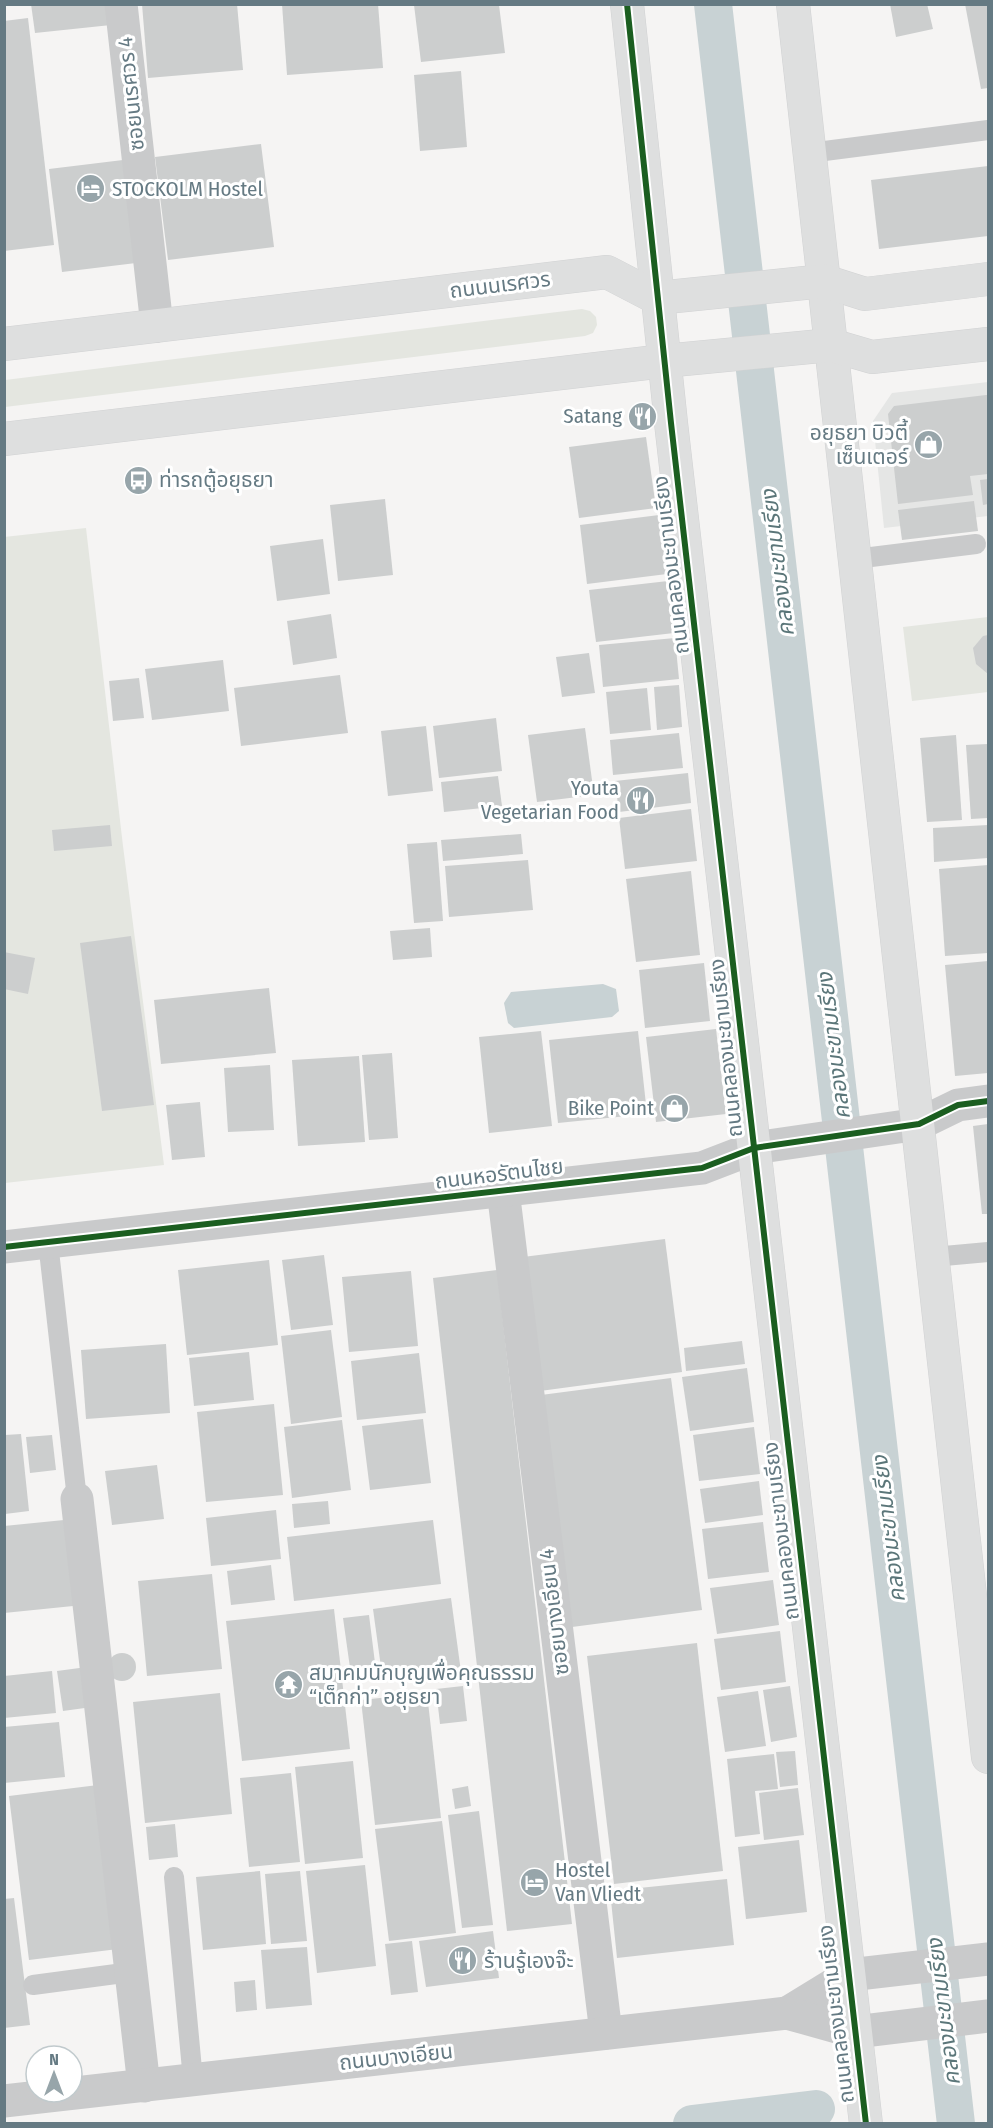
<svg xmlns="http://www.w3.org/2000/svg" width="993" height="2128" font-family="'Fira Sans Condensed','Noto Sans Thai',sans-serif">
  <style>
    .built { fill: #e5e6e5 }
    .green { fill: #e4e6e0 }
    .water { fill: #c8d2d4 }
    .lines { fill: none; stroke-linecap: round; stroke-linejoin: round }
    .canal { stroke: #c8d2d4; stroke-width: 38 }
    .building { fill: #cccece }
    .secondary-casing { stroke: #d1d2d3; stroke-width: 34 }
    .lane { stroke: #c9cacb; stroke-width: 20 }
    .street { stroke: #c9cacb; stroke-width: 33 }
    .secondary { stroke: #dedfdf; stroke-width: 33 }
    .cycleway-casing { stroke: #fff; stroke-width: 10 }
    .cycleway { stroke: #1b5e20; stroke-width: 6 }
    .labels { text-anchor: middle; stroke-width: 6; stroke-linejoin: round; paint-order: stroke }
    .street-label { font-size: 21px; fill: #657a83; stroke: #fff }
    .poi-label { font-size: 21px; fill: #657a83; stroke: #fff; text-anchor: start }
    .water-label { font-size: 22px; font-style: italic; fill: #5b7679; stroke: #fff }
  </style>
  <rect width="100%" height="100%" fill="#f5f4f3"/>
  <path class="built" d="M988,382v134l-104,12 -11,-107 19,-28z"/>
  <g class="green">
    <path d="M582,309l8,2 6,6 1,8 -4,8 -8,3 -580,71v-27z"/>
    <path d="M86,528l37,318 41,319 -159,18 -1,-646z"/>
    <path d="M988,617v75l-76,9 -9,-74z"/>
  </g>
  <path class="water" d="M603,984l13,5 3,22 -7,6 -98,11 -6,-5 -4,-20 7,-11z"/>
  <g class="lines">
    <g class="canal">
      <path d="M713,4l243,2120"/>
      <path d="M692,2124l124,-15"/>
    </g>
  </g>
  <g class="building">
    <path d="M31,4h78l2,21 -76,8z"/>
    <path d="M142,4h95l6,66 -95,8z"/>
    <path d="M282,4h96l5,64 -96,7z"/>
    <path d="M890,4h37l6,25 -37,8z"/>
    <path d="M965,4h23v84l-7,1z"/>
    <path d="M414,5h85l6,48 -84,9z"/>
    <path d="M28,18l26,227 -50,6v-230z"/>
    <path d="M461,71l6,76 -47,4 -6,-76z"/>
    <path d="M261,144l13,103 -106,13 -13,-103z"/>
    <path d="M123,160l13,103 -74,9 -13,-103z"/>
    <path d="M988,166v70l-109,13 -8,-69z"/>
    <path d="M986,395h2v79l-18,2 3,19 -75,9 -10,-90 6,-8z"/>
    <path d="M646,437l10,71 -77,10 -10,-71z"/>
    <path d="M988,479v25l-5,1 -3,-25z"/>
    <path d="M385,499l8,76 -55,6 -8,-76z"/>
    <path d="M974,501l4,30 -76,9 -4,-30z"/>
    <path d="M659,515l8,59 -80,10 -7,-59z"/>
    <path d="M323,539l7,55 -53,7 -7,-55z"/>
    <path d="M668,581l6,52 -78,9 -7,-52z"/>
    <path d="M331,614l6,44 -44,7 -6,-44z"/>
    <path d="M988,635v39l-12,-10 -3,-16 10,-12z"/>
    <path d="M675,638l4,41 -76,8 -4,-42z"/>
    <path d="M589,653l6,40 -33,4 -6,-40z"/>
    <path d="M223,660l6,51 -77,9 -7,-51z"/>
    <path d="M340,675l8,58 -107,13 -7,-58z"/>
    <path d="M139,678l5,40 -31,3 -4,-40z"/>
    <path d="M679,685l3,42 -25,3 -3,-43z"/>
    <path d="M647,688l4,42 -41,4 -4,-42z"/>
    <path d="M496,718l6,53 -63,7 -6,-52z"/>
    <path d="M426,726l7,65 -45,5 -7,-65z"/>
    <path d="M585,728l9,67 -57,7 -9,-67z"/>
    <path d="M679,733l4,35 -70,7 -3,-35z"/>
    <path d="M956,735l6,85 -35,2 -7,-84z"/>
    <path d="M988,744v74l-17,1 -5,-74z"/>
    <path d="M688,773l3,30 -72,9 -4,-31z"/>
    <path d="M498,776l4,30 -58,6 -3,-30z"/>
    <path d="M691,809l6,52 -72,8 -6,-51z"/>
    <path d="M110,825l2,21 -58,5 -2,-21z"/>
    <path d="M988,825v33l-54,4 -1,-34z"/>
    <path d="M521,834l2,20 -80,7 -2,-21z"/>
    <path d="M437,842l6,79 -29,2 -7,-79z"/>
    <path d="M528,860l5,50 -84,7 -4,-51z"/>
    <path d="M988,865v88l-43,3 -6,-87z"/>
    <path d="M691,871l9,84 -64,7 -10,-83z"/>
    <path d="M430,928l2,29 -39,3 -3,-29z"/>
    <path d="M131,936l23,169 -52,6 -22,-168z"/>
    <path d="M4,952l31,6 -7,36 -24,-5z"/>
    <path d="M988,961v112l-33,3 -10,-111z"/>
    <path d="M704,963l6,58 -65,7 -6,-58z"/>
    <path d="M269,988l7,65 -115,11 -7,-64z"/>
    <path d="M716,1029l10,85 -70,8 -10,-85z"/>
    <path d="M541,1031l11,95 -63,7 -10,-96z"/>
    <path d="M638,1031l9,83 -89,9 -9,-83z"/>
    <path d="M392,1053l6,85 -29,2 -7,-85z"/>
    <path d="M359,1056l6,86 -67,4 -6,-86z"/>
    <path d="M270,1065l4,65 -46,2 -4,-64z"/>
    <path d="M200,1102l5,55 -33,3 -6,-55z"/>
    <path d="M988,1124v90h-6l-9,-88z"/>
    <path d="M665,1239l17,133 -142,19 -17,-134z"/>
    <path d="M324,1255l9,70 -42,5 -9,-70z"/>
    <path d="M269,1260l9,85 -91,10 -9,-85z"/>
    <path d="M497,1270l75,654 -65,7 -74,-653z"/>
    <path d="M411,1271l7,75 -69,6 -7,-75z"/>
    <path d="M331,1330l11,87 -51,7 -10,-88z"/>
    <path d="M742,1341l3,23 -59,7 -2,-23z"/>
    <path d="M166,1344l4,69 -84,6 -5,-69z"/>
    <path d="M249,1352l5,48 -60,6 -5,-48z"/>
    <path d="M419,1353l7,60 -69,7 -6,-59z"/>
    <path d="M747,1368l7,54 -64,9 -8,-54z"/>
    <path d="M671,1378l31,232 -130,17 -31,-232z"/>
    <path d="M274,1404l9,91 -77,7 -9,-90z"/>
    <path d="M423,1419l8,64 -61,7 -8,-64z"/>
    <path d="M342,1420l9,70 -59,8 -8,-71z"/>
    <path d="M754,1427l6,47 -61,7 -6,-46z"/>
    <path d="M21,1434l8,77 -24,3v-79z"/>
    <path d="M52,1435l4,35 -26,3 -4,-36z"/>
    <path d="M157,1465l7,54 -52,6 -7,-54z"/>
    <path d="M759,1481l4,34 -58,8 -5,-34z"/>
    <path d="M328,1501l2,23 -36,4 -2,-24z"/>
    <path d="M276,1510l5,49 -70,7 -5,-48z"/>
    <path d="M74,1519l9,86 -79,8v-87z"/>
    <path d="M433,1520l8,64 -147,17 -7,-64z"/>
    <path d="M763,1522l6,50 -61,7 -6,-50z"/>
    <path d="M271,1565l4,35 -44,5 -4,-34z"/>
    <path d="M212,1574l10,95 -75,7 -9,-95z"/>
    <path d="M773,1580l6,45 -62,9 -7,-46z"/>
    <path d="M451,1598l10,74 -78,10 -10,-73z"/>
    <path d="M334,1609l16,140 -108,12 -16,-140z"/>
    <path d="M369,1615l8,64 -25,3 -9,-64z"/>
    <path d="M780,1631l6,51 -65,8 -7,-51z"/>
    <path d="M697,1643l26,228 -109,13 -27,-228z"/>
    <circle cx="122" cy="1667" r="14"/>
    <path d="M87,1667l5,40 -29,4 -6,-40z"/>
    <path d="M52,1671l4,42 -52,5v-42z"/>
    <path d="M463,1686l4,35 -27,3 -4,-35z"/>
    <path d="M790,1686l7,51 -26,5 -8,-52z"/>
    <path d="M758,1691l8,55 -41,6 -8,-55z"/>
    <path d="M220,1693l12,121 -87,9 -12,-121z"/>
    <path d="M427,1693l14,125 -66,7 -14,-125z"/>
    <path d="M59,1722l6,55 -61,6v-56z"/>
    <path d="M795,1751l3,34 -18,2 -4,-35z"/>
    <path d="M774,1754l4,35 -23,2 5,43 -25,3 -8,-78z"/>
    <path d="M353,1761l10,97 -58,6 -10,-97z"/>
    <path d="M291,1773l9,89 -51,5 -9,-89z"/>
    <path d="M98,1785l20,164 -89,11 -20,-164z"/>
    <path d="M468,1786l3,20 -16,3 -3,-20z"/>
    <path d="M798,1788l6,47 -40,5 -5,-47z"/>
    <path d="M479,1811l14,114 -31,3 -14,-113z"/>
    <path d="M442,1821l14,112 -67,8 -14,-112z"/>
    <path d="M175,1824l3,33 -29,3 -3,-33z"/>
    <path d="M799,1840l8,72 -61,7 -8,-72z"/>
    <path d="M365,1865l11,101 -59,7 -11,-102z"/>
    <path d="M260,1871l6,73 -63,6 -7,-73z"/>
    <path d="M300,1871l7,70 -36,3 -6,-70z"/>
    <path d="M727,1879l7,66 -117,13 -7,-67z"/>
    <path d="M14,1898l16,127 -26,3v-129z"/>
    <path d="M493,1931l6,47 -73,9 -7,-46z"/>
    <path d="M412,1941l6,51 -27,3 -6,-51z"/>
    <path d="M307,1947l5,58 -46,4 -5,-59z"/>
    <path d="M255,1980l2,30 -21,2 -2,-30z"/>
  </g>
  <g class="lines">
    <defs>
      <g id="secondary">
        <path d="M627,4l44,419 195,1701"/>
        <path d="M793,4l195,1753"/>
        <path d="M4,344l603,-72 50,26 167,-17 41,13 123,-15"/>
        <path d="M4,439l660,-78 167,-16 41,12 116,-13"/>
      </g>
    </defs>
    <use href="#secondary" class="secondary-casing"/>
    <g class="lane">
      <path d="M809,153l179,-23"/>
      <path d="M855,559l121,-15"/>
      <path d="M48,1242l29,257"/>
      <path d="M933,1257l55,-5"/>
      <path d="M174,1877l19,203"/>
      <path d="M33,1985l98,-13"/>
    </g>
    <g class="street">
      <path d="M121,4l36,322"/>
      <path d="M503,1190l103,843"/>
      <path d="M4,1247l698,-79 52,-20 165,-24 39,-19 30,-4"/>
      <path d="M77,1499l67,587"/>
      <path d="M787,2013l62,-38 139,-16"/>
      <path d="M4,2101l783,-88 68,19 133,-16"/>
    </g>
    <use href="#secondary" class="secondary"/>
    <defs>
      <g id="cycleway">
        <path d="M627,4l44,419 195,1701"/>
        <path d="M4,1247l698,-79 52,-20 165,-24 39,-19 30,-4"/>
      </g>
    </defs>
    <use href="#cycleway" class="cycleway-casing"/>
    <use href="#cycleway" class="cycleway"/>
  </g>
  <defs>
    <symbol id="hotel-disc" viewBox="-11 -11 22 22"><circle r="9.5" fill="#97a5aa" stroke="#fff"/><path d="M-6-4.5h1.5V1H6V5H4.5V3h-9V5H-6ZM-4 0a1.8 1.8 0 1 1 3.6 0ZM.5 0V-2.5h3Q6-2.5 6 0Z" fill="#fff"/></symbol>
    <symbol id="restaurant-disc" viewBox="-11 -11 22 22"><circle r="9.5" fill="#97a5aa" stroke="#fff"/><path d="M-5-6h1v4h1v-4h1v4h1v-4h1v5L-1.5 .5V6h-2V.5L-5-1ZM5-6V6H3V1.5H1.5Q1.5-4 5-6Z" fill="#fff"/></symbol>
    <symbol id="shop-disc" viewBox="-11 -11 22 22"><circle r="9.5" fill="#97a5aa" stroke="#fff"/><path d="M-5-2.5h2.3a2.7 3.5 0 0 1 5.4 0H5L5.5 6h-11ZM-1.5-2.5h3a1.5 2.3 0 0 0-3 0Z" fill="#fff"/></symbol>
    <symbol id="bus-disc" viewBox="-11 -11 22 22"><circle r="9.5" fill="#97a5aa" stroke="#fff"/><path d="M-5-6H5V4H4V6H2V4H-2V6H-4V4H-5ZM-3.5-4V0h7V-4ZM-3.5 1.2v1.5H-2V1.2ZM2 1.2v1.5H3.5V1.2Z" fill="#fff"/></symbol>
    <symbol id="temple-disc" viewBox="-11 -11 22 22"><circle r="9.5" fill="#97a5aa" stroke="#fff"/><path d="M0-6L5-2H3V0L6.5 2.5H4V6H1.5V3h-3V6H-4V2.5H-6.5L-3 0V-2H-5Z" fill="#fff"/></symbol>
  </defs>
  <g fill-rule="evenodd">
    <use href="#hotel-disc" x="74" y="172" width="33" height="33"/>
    <use href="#restaurant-disc" x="626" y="400" width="33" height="33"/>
    <use href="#shop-disc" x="912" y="428" width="33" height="33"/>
    <use href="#bus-disc" x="122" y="464" width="33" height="33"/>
    <use href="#restaurant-disc" x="624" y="784" width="33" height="33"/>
    <use href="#shop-disc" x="658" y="1092" width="33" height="33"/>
    <use href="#temple-disc" x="272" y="1668" width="33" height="33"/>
    <use href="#hotel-disc" x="518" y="1866" width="33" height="33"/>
    <use href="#restaurant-disc" x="446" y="1944" width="33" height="33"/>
  </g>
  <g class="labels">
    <g class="street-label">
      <text transform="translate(131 94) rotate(-96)" y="7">ซอยนเรศวร 4</text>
      <text transform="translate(500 285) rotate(-7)" y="7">ถนนนเรศวร</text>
      <text transform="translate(671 565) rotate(-97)" y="7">ถนนคลองมะขามเรียง</text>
      <text transform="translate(726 1048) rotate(-96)" y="7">ถนนคลองมะขามเรียง</text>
      <text transform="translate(499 1174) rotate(-7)" y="7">ถนนหอรัตนไชย</text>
      <text transform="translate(781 1531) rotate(-97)" y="7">ถนนคลองมะขามเรียง</text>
      <text transform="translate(554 1612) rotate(-97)" y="7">ซอยบางเอียน 4</text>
      <text transform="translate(836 2014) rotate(-97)" y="7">ถนนคลองมะขามเรียง</text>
      <text transform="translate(396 2057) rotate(-6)" y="7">ถนนบางเอียน</text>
    </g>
    <g class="poi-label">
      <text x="112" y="196">STOCKOLM Hostel</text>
      <text x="622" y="423" text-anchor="end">Satang</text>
      <text x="908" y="440" text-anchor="end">อยุธยา บิวตี้<tspan x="908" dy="24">เซ็นเตอร์</tspan></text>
      <text x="159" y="487">ท่ารถตู้อยุธยา</text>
      <text x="619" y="795" text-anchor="end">Youta<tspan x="619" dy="24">Vegetarian Food</tspan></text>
      <text x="654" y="1115" text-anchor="end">Bike Point</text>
      <text x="309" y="1680">สมาคมนักบุญเพื่อคุณธรรม<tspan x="309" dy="24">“เต็กก่า” อยุธยา</tspan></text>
      <text x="555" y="1877">Hostel<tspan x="555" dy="24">Van Vliedt</tspan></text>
      <text x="484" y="1968">ร้านรู้เองจ๊ะ</text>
    </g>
    <g class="water-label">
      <text transform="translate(777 563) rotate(-97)" y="8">คลองมะขามเรียง</text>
      <text transform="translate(833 1046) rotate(-97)" y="8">คลองมะขามเรียง</text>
      <text transform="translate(888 1529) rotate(-97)" y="8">คลองมะขามเรียง</text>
      <text transform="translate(943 2012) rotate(-97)" y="8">คลองมะขามเรียง</text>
    </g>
  </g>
  <rect width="993" height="2128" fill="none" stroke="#657a83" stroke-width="12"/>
  <g transform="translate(54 2074)"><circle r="28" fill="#ffffff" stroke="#c1cacd" stroke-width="1.5"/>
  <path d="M0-4.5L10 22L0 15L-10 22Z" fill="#97a5aa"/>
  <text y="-9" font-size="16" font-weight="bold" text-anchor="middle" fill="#657a83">N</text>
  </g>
</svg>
